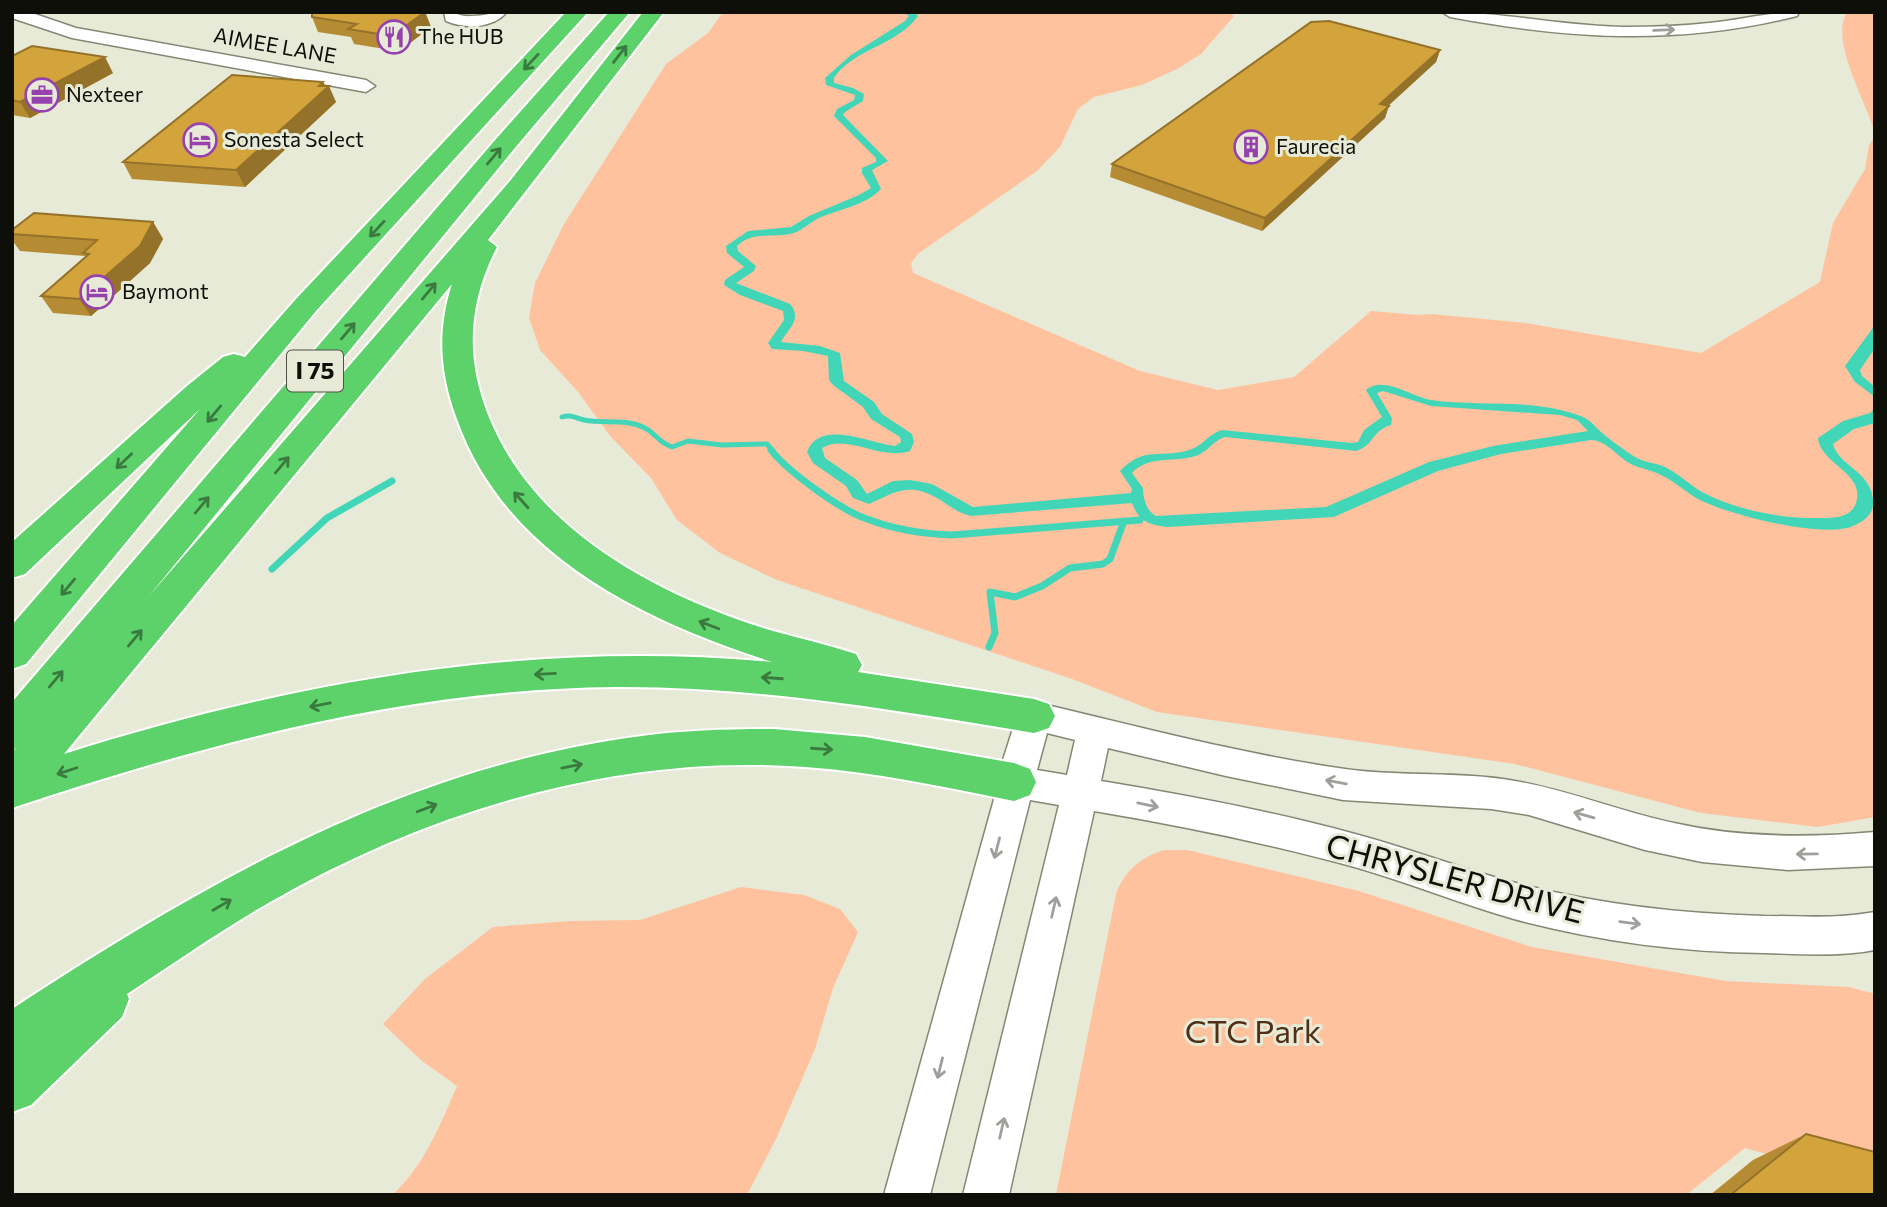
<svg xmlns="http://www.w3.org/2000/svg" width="1887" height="1207" font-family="Commissioner,sans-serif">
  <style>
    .green { fill: #ffc29e }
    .water { fill: #42d6b9; fill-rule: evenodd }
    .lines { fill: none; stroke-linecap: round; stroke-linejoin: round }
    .stream-far1 { stroke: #42d6b9; stroke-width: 5 }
    .stream { stroke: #42d6b9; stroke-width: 7 }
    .minor-casing { stroke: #848774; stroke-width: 3 }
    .highway-casing { stroke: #fff; stroke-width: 4 }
    .minor { fill: #fff; fill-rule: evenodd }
    .highway { fill: #5ed26a; fill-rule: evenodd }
    .wall { fill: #b58c34 }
    .shaded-wall { fill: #94722a }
    .building { fill: #d3a33c; stroke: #94722a; stroke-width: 2 }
    .oneway { stroke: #9f9f9c }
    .oneway2 { stroke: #3a7a3e }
    .labels { text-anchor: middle; stroke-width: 6; stroke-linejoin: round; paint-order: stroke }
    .far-poi-label { font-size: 21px; fill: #0e0f08; stroke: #e7ead6; text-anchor: start }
    .far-street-label { font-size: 21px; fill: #0e0f08; stroke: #e7ead6 }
    .shield { fill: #e7ead6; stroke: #4f5146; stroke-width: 2 }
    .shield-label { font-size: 24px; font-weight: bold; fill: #0e0f08 }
    .near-street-label { font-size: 32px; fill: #0e0f08; stroke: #e7ead6 }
    .near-park-label { font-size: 32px; fill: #522e16; stroke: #e7ead6 }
  </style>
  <rect width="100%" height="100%" fill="#e7ead6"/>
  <g class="green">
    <path d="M723,12h506l5,4 -33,38 -22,14 -37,17 -48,12 -16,12 -18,38 -23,24 -118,82 -8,10 2,10 227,98 78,19 76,-13 77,-66 47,4 13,-1 95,9 175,30 119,-71 13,-59 32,-54 4,-24 6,-8v680l-57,10 -117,-14 -186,-49 -358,-52 -85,-33 -295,-99 -57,-27 -43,-33 -26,-42 -40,-41 -33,-45 -38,-42 -11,-32 6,-35 29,-59 102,-160 42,-31z"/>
    <path d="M1847,12h28v121c-8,-30 -46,-93 -28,-121z"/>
    <path d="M1165,850h22l172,41 173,56 194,34 123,6 26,7v190l-130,-36 -59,47h-630l60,-301c8,-23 26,-38 49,-44z"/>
    <path d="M741,887l63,8 36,14 18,23 -25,56 -18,61 -38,88 -30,58h-355c31,-27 49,-72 65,-109l-35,-25 -39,-37 42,-45 68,-52 77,-6 70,-1z"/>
  </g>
  <g class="water">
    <path d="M903,12h12l3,4c-20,29 -65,33 -84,62v5l19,5 11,6 -1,7 -18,11 -2,3 45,46 -16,9 9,19c-14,16 -45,21 -64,30 -8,4 -14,11 -23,14 -21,6 -40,-3 -57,13l1,5 18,15 -2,5 -18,12 54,21c13,15 -2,25 -9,38l39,4 20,7 4,28 30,21 8,12 30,20 2,8 -4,9c-30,10 -63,-18 -88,-3l3,10 32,22 10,14 26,-13 17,-1 22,4 41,23 158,-14 1,-4 -12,-18c25,-26 40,-12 69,-21 14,-4 19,-16 33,-20l130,13 6,-1 6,-12 18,-13 -16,-27c17,-15 46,7 65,10 48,7 100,-2 147,15 10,3 14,8 21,15 7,7 29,23 38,28 9,5 21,5 30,10 13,7 23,17 35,24 34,18 80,27 118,26 13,0 31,0 36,-15 10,-30 -36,-39 -38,-65l25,-17 27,-8 5,-4v14l-21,6 -21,15c5,21 37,27 40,55 2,14 -8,22 -20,27 -30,13 -122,-11 -151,-25 -15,-7 -26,-19 -41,-26 -9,-5 -20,-6 -30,-11 -14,-7 -23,-23 -40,-24l-90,14 -63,17 -104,46 -166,10c-20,-2 -29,-6 -36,-24l-161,13c-14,-3 -22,-11 -34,-18 -28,-16 -42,-6 -68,6l-16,-6 -7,-12 -33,-23 -6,-11c13,-34 64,-8 88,-6l6,-4 -1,-5 -29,-18 -8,-12 -30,-22 -4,-5 -1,-24 -25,-5 -31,-2 -4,-6 16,-23 -1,-9 -43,-16 -16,-10 1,-5 19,-13 -17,-14 -1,-7 22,-15 43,-4 18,-11 50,-21 12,-7 -9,-15v-5l14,-6v-4l-42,-42 3,-7 17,-9 1,-5 -29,-10 -1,-7 26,-23 54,-34 4,-5zM1383,391l48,15 129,9 17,5 11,11 -95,15 -64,16 -103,45 -170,9c-10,-5 -13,-19 -13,-28l-11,-15c15,-17 39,-11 60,-16 15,-3 20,-16 33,-20l131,14c20,-7 14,-19 35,-26l1,-7 -15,-25z"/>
    <path d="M1875,325v23l-15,22 2,6 13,11v10l-20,-15 -10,-16z"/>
  </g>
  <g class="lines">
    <path class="stream-far1" d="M562,417c9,-3 13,1 22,3 21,4 41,-2 61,8 12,6 11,13 27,19l16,-6 34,4 45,-1 6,7"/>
    <g class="stream">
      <path d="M771,450c16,21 71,61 96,69 26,10 57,15 85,16l188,-15"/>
      <path d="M272,569l55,-51 65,-37"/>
      <path d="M989,647l6,-14 -5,-41 25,5 27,-11 28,-18 33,-4 7,-5 14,-38"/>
    </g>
    <defs>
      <g id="minor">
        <path d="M12,12h17l47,16 290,52 9,6 -9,6 -294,-54 -60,-20z"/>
        <path d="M444,12c11,0 17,5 27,4 13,0 24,-4 36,-4 -15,17 -42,17 -61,9z"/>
        <path d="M1442,12c61,0 120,14 181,15 29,0 58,-1 86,-4 31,-3 59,-11 90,-11l-2,4c-119,30 -228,23 -347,1z"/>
        <path d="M1034,702c103,24 206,52 311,67 57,8 114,2 170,12 54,9 105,31 159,42 66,15 133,15 201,9v34l-87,4 -86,-8 -57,-12 -116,-35 -38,-6 -148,-9 -117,-24 -118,-28 -7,33c85,14 170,30 254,53 53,14 104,34 157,48 83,22 167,32 252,34 37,0 74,3 111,-4v38c-37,7 -74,4 -111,3 -85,-1 -168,-12 -250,-34 -53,-15 -104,-36 -156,-51 -87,-24 -175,-42 -264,-57l-85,384h-46l96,-390 -29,-5 -100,395h-46l114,-410 -2,-3 21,-66 5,-10zM1047,733l28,7 -8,35 -30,-5z"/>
      </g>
      <g id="highway">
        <path d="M566,12h22l-272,299 -290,353 -14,5v-44l188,-216 -175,165 -13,4v-36l175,-156 36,-29 11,-3 11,3 51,-58z"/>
        <path d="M609,12h21l-116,137 -365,447 361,-415 133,-169h21l-176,228 9,7c-29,56 -32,110 -9,168 42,106 148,168 251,205 38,14 79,21 117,34l6,11 -4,7 176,27 15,5 6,12 -6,12 -15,5c-139,-23 -278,-47 -419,-46 -207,2 -408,56 -603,121v-56l4,-4 -4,2v-48l484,-563zM452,284c-15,47 -12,89 5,135 49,137 186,201 315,243 -241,-22 -478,19 -708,92z"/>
        <path d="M774,729l91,8 149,26 16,6 6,13 -6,13 -16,6c-69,-14 -138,-29 -209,-34 -186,-14 -375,43 -535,135 -49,28 -96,61 -143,92l2,5 -7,18 -91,88 -19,7v-103c194,-127 395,-243 630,-273 44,-6 88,-7 132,-7z"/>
      </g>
    </defs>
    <use href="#minor" class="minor-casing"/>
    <use href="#highway" class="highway-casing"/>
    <use href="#minor" class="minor"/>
    <use href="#highway" class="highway"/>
  </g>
  <g class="wall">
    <path d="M425,12l6,15 -25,19 -15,4 -37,-6 -3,-7 -33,-5 -6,-15z"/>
    <path d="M1440,50l-4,12 -48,44 -3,12 -123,113 -152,-54 2,-13z"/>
    <path d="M12,56l101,17 -83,45 -18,-3z"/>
    <path d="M283,80l40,2 13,20 -91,85 -113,-8 -9,-17z"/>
    <path d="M153,222l10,17 -13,24 -59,53 -38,-3 -12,-17 45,-39 -1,-1 -65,-5 -8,-11v-10z"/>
    <path d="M1806,1134l69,61h-165l43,-35z"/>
  </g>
  <g class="shaded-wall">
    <path d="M425,12l6,15 -25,19 -15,4 -6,-15z"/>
    <path d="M1440,50l-4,12 -59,54 3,-12z"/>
    <path d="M105,57l8,16 -83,45 -10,-16z"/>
    <path d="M323,82l3,7 3,-3 7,16 -91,85 -9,-17z"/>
    <path d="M1389,106l-4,12 -123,113 3,-13z"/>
    <path d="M153,222l10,17 -13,24 -59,53 -12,-17z"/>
  </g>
  <g class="building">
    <path d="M312,12h113l-25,18 -15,5 -37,-6 9,-5 -45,-7z"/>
    <path d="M1329,21l111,29 -60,54 9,2 -124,112 -153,-54 199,-142z"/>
    <path d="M32,46l73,11 -85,45 -8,-2v-44z"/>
    <path d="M232,75l91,7 -4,4h10l-93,84 -113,-8z"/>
    <path d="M34,213l119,9 -13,24 -61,53 -38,-3 48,-42 -6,-1 14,-13 -85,-6v-4z"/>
    <path d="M1806,1134l69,18v43h-142v-2z"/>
  </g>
  <defs><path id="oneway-shaft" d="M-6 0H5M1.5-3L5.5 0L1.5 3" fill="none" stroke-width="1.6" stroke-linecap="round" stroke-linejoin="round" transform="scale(1.75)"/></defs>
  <g class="oneway">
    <use href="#oneway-shaft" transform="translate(1664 30) rotate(-2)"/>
    <use href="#oneway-shaft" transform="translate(1336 782) rotate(-170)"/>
    <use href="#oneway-shaft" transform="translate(1148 805) rotate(12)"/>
    <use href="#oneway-shaft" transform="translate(1584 815) rotate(-164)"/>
    <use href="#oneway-shaft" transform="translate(997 848) rotate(104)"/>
    <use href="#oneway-shaft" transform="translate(1807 854) rotate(179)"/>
    <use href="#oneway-shaft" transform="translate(1054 907) rotate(-77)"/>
    <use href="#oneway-shaft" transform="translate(1630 923) rotate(8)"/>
    <use href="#oneway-shaft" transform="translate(940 1068) rotate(104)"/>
    <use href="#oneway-shaft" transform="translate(1002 1128) rotate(-77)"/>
  </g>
  <g class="oneway2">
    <use href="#oneway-shaft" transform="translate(620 54) rotate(-52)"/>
    <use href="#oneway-shaft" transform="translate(531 62) rotate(133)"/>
    <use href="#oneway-shaft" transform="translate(494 156) rotate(-50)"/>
    <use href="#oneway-shaft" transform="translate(377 229) rotate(133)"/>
    <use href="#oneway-shaft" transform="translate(429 291) rotate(-50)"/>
    <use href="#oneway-shaft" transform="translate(348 331) rotate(-50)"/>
    <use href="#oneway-shaft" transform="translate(214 414) rotate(130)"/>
    <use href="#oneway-shaft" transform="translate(124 461) rotate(137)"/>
    <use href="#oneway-shaft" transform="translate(282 465) rotate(-50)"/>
    <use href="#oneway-shaft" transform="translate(521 500) rotate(-132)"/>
    <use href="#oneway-shaft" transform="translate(202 505) rotate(-50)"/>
    <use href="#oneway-shaft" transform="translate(68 587) rotate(130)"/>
    <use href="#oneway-shaft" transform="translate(709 625) rotate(-159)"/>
    <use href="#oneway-shaft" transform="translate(135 638) rotate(-50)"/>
    <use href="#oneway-shaft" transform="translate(545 674) rotate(177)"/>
    <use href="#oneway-shaft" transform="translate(772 678) rotate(-176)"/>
    <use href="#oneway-shaft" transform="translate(56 679) rotate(-50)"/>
    <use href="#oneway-shaft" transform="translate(320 705) rotate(169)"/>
    <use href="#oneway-shaft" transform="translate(822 749) rotate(4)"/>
    <use href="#oneway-shaft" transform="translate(572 766) rotate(-11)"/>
    <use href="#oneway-shaft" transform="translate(67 771) rotate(162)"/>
    <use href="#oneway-shaft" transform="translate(427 808) rotate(-21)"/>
    <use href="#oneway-shaft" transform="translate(222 905) rotate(-30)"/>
  </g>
  <defs>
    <symbol id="restaurant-ring" viewBox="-11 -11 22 22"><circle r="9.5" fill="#e7ead6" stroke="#9741af" stroke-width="1.5"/><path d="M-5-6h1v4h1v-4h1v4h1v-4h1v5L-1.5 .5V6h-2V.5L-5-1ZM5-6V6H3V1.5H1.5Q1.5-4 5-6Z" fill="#9741af"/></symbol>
    <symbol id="office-ring" viewBox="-11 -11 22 22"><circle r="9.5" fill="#e7ead6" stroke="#9741af" stroke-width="1.5"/><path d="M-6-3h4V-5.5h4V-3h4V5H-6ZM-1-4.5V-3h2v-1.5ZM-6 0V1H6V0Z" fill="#9741af"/></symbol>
    <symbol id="hotel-ring" viewBox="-11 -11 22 22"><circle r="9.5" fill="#e7ead6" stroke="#9741af" stroke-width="1.5"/><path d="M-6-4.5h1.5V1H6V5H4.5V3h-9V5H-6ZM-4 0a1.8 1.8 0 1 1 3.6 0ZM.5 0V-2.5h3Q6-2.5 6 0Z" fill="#9741af"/></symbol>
    <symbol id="building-ring" viewBox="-11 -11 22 22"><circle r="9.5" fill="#e7ead6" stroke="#9741af" stroke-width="1.5"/><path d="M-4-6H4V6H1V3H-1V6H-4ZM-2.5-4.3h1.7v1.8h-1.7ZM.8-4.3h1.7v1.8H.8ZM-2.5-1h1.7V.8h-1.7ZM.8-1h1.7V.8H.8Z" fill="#9741af"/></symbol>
  </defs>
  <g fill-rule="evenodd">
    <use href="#restaurant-ring" x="375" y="18" width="38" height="38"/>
    <use href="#office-ring" x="23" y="76" width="38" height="38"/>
    <use href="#hotel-ring" x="181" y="121" width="38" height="38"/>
    <use href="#building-ring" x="1232" y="128" width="38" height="38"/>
    <use href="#hotel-ring" x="78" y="273" width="38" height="38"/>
  </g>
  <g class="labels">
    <g class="far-poi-label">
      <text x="418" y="44">The HUB</text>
      <text x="66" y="102">Nexteer</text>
      <text x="224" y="147">Sonesta Select</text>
      <text x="1276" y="154">Faurecia</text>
      <text x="122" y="299">Baymont</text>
    </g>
    <g class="far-street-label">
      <text transform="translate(275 46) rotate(10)" y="7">AIMEE LANE</text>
    </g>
    <rect class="shield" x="287" y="350.5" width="56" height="41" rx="5"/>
    <g class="shield-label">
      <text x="315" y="379">I 75</text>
    </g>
    <g class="near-street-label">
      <text transform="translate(1455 879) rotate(15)" y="11">CHRYSLER DRIVE</text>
    </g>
    <g class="near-park-label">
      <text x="1253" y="1043">CTC Park</text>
    </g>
  </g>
  <rect width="1887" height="1207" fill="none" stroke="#0e0f08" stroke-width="28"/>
</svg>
